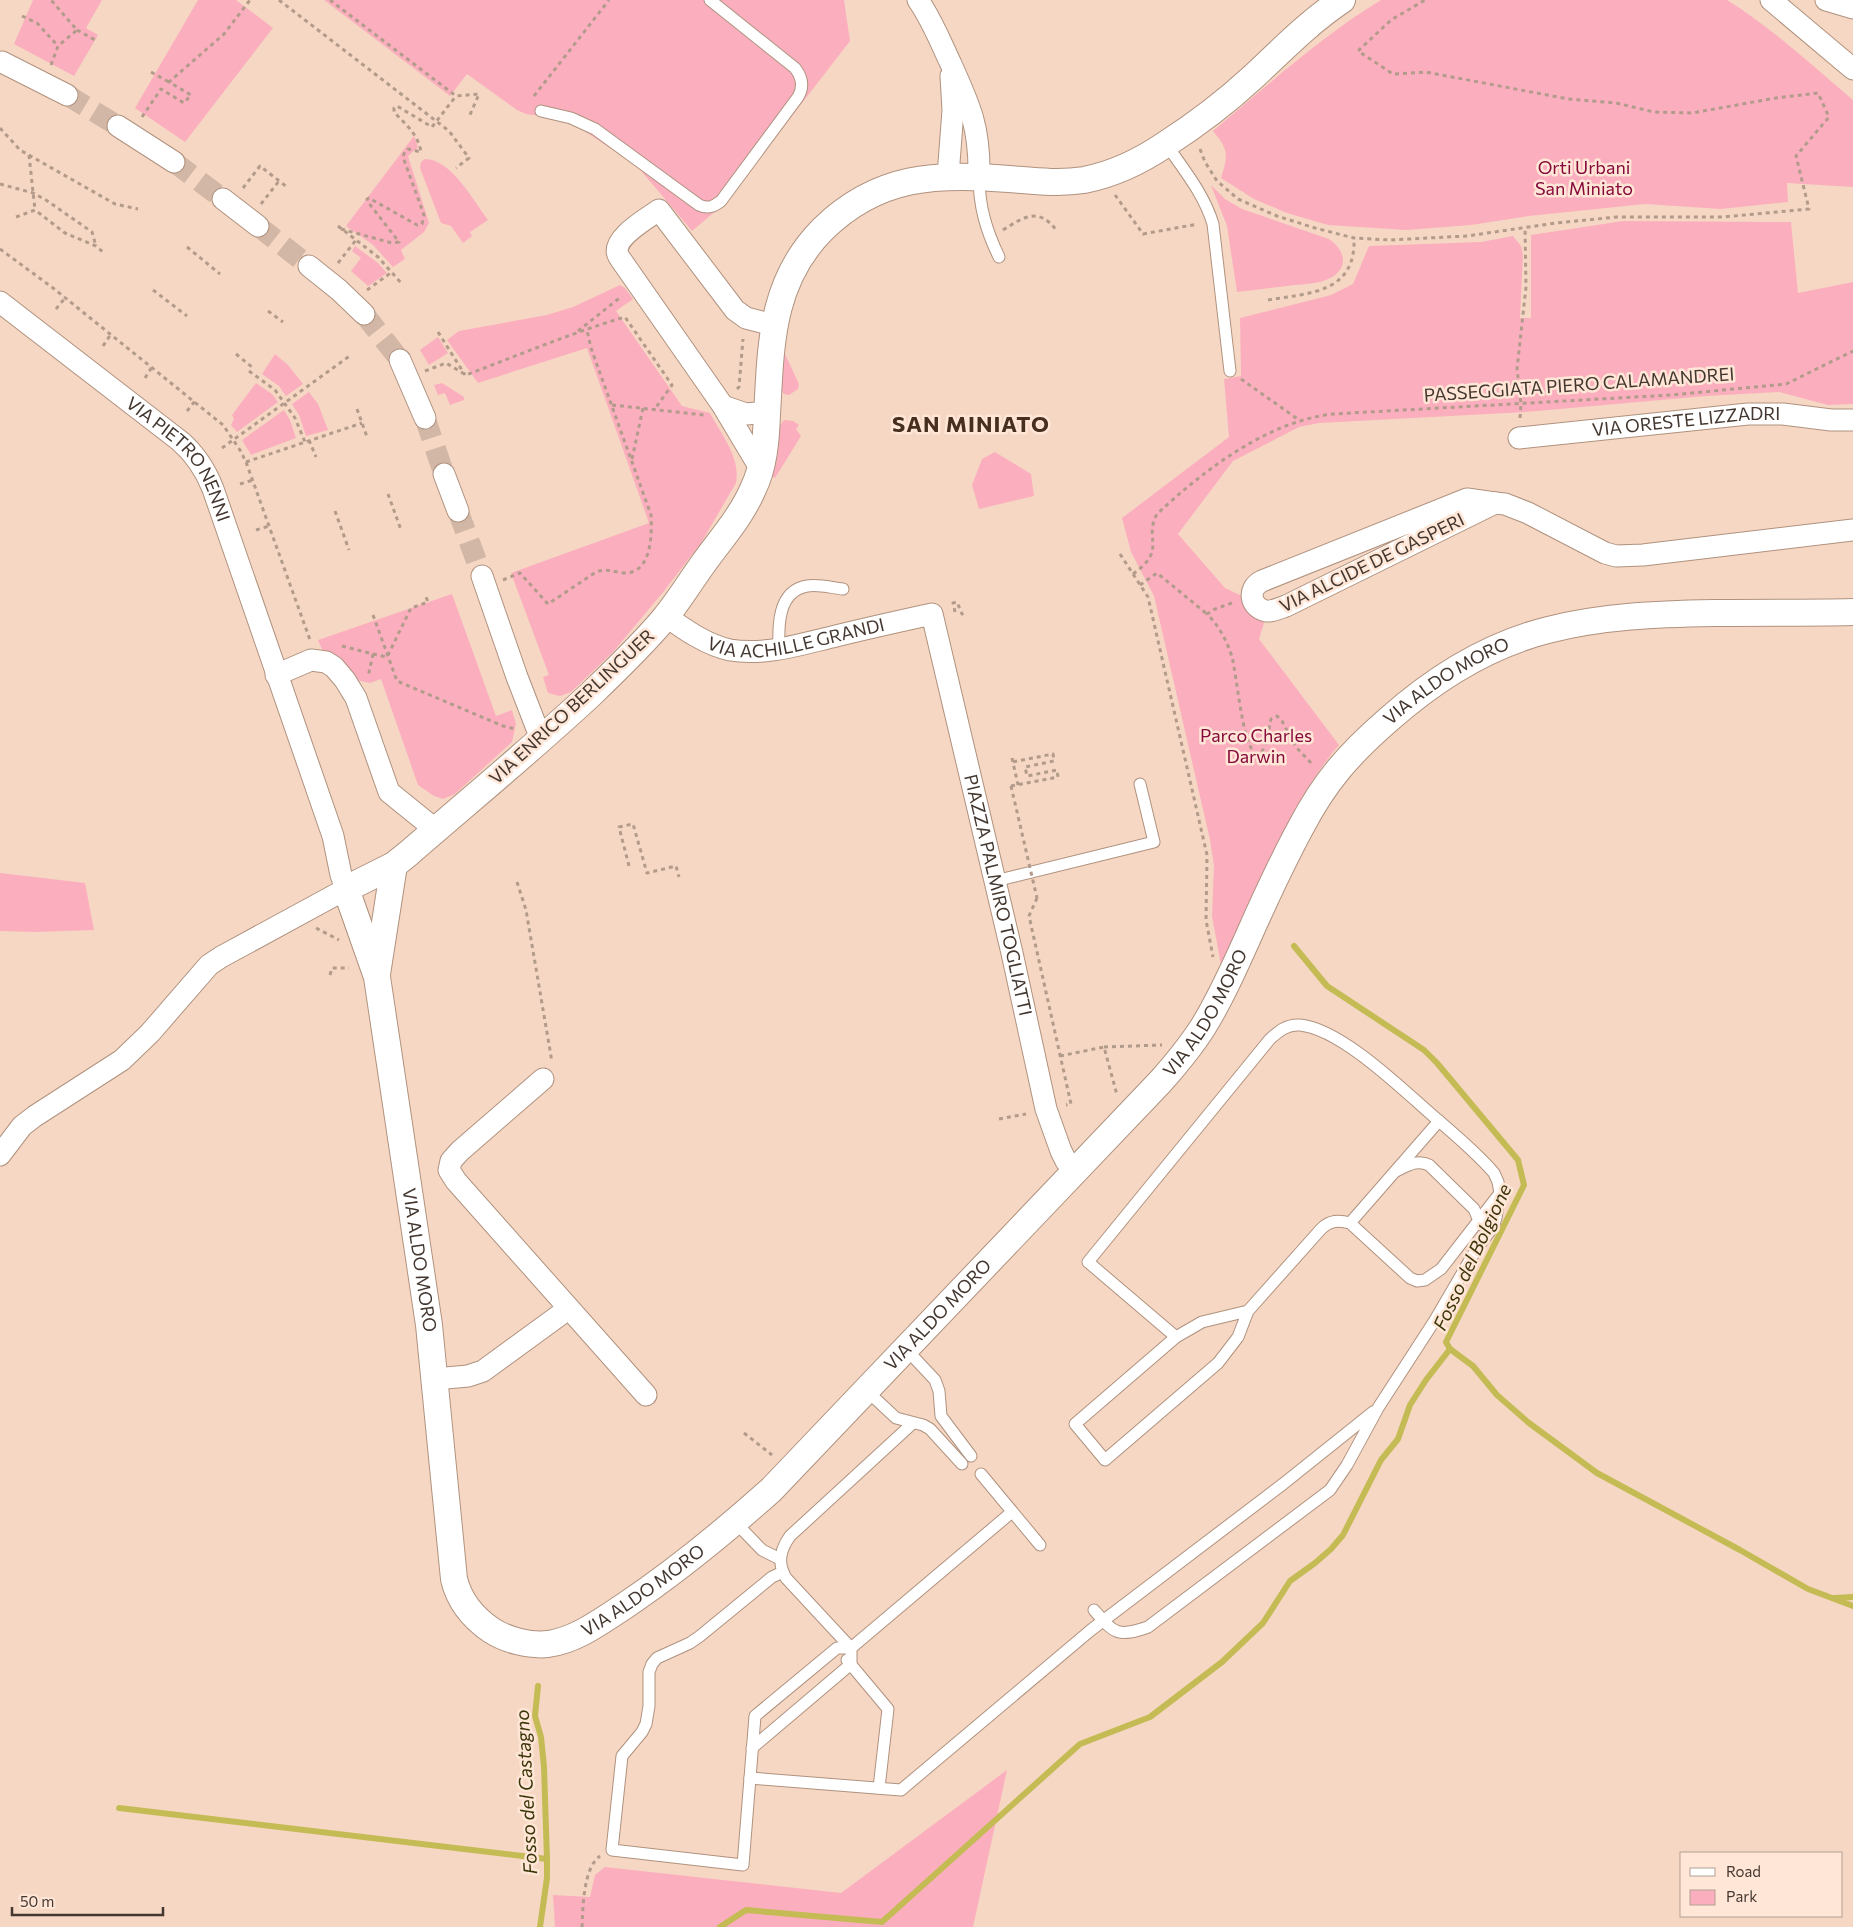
<svg xmlns="http://www.w3.org/2000/svg" width="1853" height="1927" font-family="Commissioner,sans-serif">
  <style>
    .green { fill: #fbafbe }
    .lines { fill: none; stroke-linecap: round; stroke-linejoin: round }
    .stream { stroke: #c4bb54; stroke-width: 6 }
    .minor-tunnel { stroke: #d2b7a6; stroke-width: 21; stroke-dasharray: 21 11; stroke-linecap: butt }
    .service-casing { stroke: #af927f; stroke-width: 13 }
    .minor-casing { stroke: #af927f; stroke-width: 23 }
    .tertiary-casing { stroke: #af927f; stroke-width: 28 }
    .path { stroke: #b39b8c; stroke-width: 3; stroke-dasharray: 4 4; stroke-linecap: butt }
    .service { stroke: #fff; stroke-width: 11 }
    .minor { stroke: #fff; stroke-width: 21 }
    .tertiary { stroke: #fff; stroke-width: 26 }
    .path-bridge { stroke: #b39b8c; stroke-width: 3; stroke-dasharray: 4 4; stroke-linecap: butt }
    .labels { text-anchor: middle; stroke-width: 5; stroke-linejoin: round; paint-order: stroke }
    .park-label { font-size: 18px; fill: #860a3b; stroke: #ffe6d6 }
    .street-label { font-size: 18px; fill: #433730; stroke: #ffe6d6 }
    .water-label { font-size: 19px; font-style: italic; fill: #3a3609; stroke: #ffe6d6 }
    .district-label { font-size: 22px; font-weight: bold; letter-spacing: 1px; fill: #462f1e; stroke: #ffe6d6 }
  </style>
  <rect width="100%" height="100%" fill="#f6d7c3"/>
  <g class="green">
    <path d="M33,0h69l-16,28 12,7 -24,41 -60,-32z"/>
    <path d="M198,0h38l37,28 -88,114 -50,-34z"/>
    <path d="M324,0h520l6,41 -126,163 -32,27 -55,-65 -69,-46 -42,-6 -9,-4 -50,-36 -17,22z"/>
    <path d="M1381,0h346c45,28 85,65 126,100v87l-66,-4 1,19 -67,7 -76,-5 -116,12 -58,9 -65,5 -78,-5 -41,-12 -33,-14 -33,-21c7,-23 8,-28 -8,-47 54,-45 107,-94 168,-131z"/>
    <path d="M414,136l4,11 -10,9 21,67 -5,9 -23,18 4,9 -12,8 -20,-22 -27,-19z"/>
    <path d="M425,159c26,0 48,41 63,61l-18,12 2,4 -9,7 -12,-17 -10,-3 -21,-55 1,-6z"/>
    <path d="M1211,185l14,14 17,10 87,30c20,14 19,34 -6,42 -9,3 -19,3 -28,4 -19,2 -39,5 -58,7l-10,-66z"/>
    <path d="M1623,221l168,1 7,71 55,-11v122l-25,1 -49,-13 -73,4 -180,16 -207,11 -20,4 -66,34 -55,73 47,54 17,8 22,27 -5,16 80,106c-27,31 -46,69 -65,105 -18,38 -36,77 -53,115l-9,-49 2,-50 -4,-26 -56,-244 -23,-44 -9,-34 107,-81 -5,-58 17,-3 -1,-58 91,-23 22,-11 16,-38 112,-4 32,-6 8,10 2,9 -3,63h11v-83z"/>
    <path d="M355,246l23,17 9,10 -19,13 -17,-15 10,-13 -9,-7z"/>
    <path d="M620,285l5,3 8,11 -17,12 66,95 28,7c11,21 31,45 26,70l-35,60 -37,48 -51,61 -42,40 -11,4 -12,-3 -5,-16 6,-2 -38,-102 138,-50 -62,-175 -109,35 -31,-43 12,-9 88,-16 26,-8z"/>
    <path d="M438,337l10,16 -19,12 -9,-15z"/>
    <path d="M275,354l13,11 15,19 -17,12 -7,-10 -17,-12z"/>
    <path d="M782,354h3l14,30 -1,5 -9,6 -5,-1 -3,-4z"/>
    <path d="M256,383l16,11 6,8 -41,30 -6,-7 3,-6 -2,-4z"/>
    <path d="M442,383l22,14v3l-14,5 -5,-12 -7,2 -4,-10z"/>
    <path d="M309,392l9,12 10,26 -22,6 -7,-21 -7,-11z"/>
    <path d="M284,410l6,10 6,18 -45,17 -9,-15z"/>
    <path d="M784,420l9,1 6,4 -3,4 5,7 -26,42 -4,-2 8,-49z"/>
    <path d="M995,452l36,22 3,22 -55,13 -7,-24 10,-26z"/>
    <path d="M452,594l44,122 16,-6 4,14 -4,18 -57,52 -12,5 -9,-3 -16,-11 -37,-106 -11,4 -14,-3c-8,-14 -16,-25 -33,-28l-5,-12z"/>
    <path d="M0,873l85,10 9,47 -60,2 -34,-1z"/>
    <path d="M1007,1770l-34,157h-418l-2,-32 37,2 5,-22 10,-8 236,26z"/>
  </g>
  <g class="lines">
    <g class="stream">
      <path d="M1294,946l33,40 97,64 13,13 81,97 6,25 -78,157 4,7 23,17 24,29 32,28 68,50 143,77 68,39 45,17"/>
      <path d="M1834,1598l19,-1"/>
      <path d="M538,1686l-3,30 6,21 3,30 3,92v19l-7,49"/>
      <path d="M119,1808l428,51"/>
      <path d="M720,1927l26,-17 136,12 198,-178 70,-27 72,-55 41,-39 27,-42 25,-18 16,-14 12,-14 38,-75 17,-21 12,-34 16,-25 24,-31"/>
    </g>
    <g class="minor-tunnel">
      <path d="M67,95l51,31"/>
      <path d="M174,162l49,37"/>
      <path d="M258,226l51,40"/>
      <path d="M364,314l36,46"/>
      <path d="M425,418l19,56"/>
      <path d="M458,511l24,65"/>
    </g>
    <defs>
      <g id="service">
        <path d="M541,111l30,7 24,11 104,76c9,4 14,2 22,-4l77,-104c6,-10 4,-20 -3,-29l-85,-68"/>
        <path d="M1166,144c18,26 38,50 47,80l17,147"/>
        <path d="M979,177c0,29 7,53 20,80"/>
        <path d="M779,649c-1,-24 -1,-58 28,-63 12,-2 25,2 36,3"/>
        <path d="M995,881l159,-39 -14,-58"/>
        <path d="M1396,1171c11,-5 21,-12 33,-6l45,44 7,16"/>
        <path d="M1350,1223l89,-102"/>
        <path d="M1248,1311l-46,11 -26,15 -101,87 30,36 113,-97 20,-26 10,-26 73,-82c9,-9 18,-9 29,-6l60,55 7,3 8,-1 16,-11 59,-76"/>
        <path d="M905,1348l30,32 4,11 2,25 30,40"/>
        <path d="M867,1391l29,27 27,7 7,4 32,35"/>
        <path d="M981,1474l59,71"/>
        <path d="M735,1522l27,28 18,9"/>
        <path d="M783,1572l-11,5 -72,59 -10,7 -33,15 -5,6 -3,8v34l-3,18 -4,8 -20,24 -10,94 131,15 12,-149 82,-68h14l161,-136"/>
        <path d="M1094,1610c20,23 23,28 54,17l182,-137 17,-25 31,-57 57,-88 42,-72 16,-21 3,-9 4,-25 -2,-11 -4,-9c-18,-21 -41,-40 -62,-58 -31,-27 -91,-86 -132,-90 -13,-1 -21,6 -30,14l-182,223 88,75"/>
        <path d="M847,1660l41,49 -9,79"/>
        <path d="M752,1748l99,-84v-16l-65,-70c-9,-15 -6,-28 4,-42l123,-113"/>
        <path d="M750,1778l151,12 190,-160 192,-146 90,-72"/>
      </g>
      <g id="minor">
        <path d="M918,0c14,20 22,41 32,62 20,44 30,65 29,115"/>
        <path d="M1771,0l82,69"/>
        <path d="M1826,0l27,8"/>
        <path d="M2,62l65,33"/>
        <path d="M118,126l56,36"/>
        <path d="M948,176l5,-66 -2,-34"/>
        <path d="M223,199l35,27"/>
        <path d="M309,266l30,24 25,24"/>
        <path id="s1" d="M0,302l180,139c15,13 26,30 33,48l120,347 8,39 5,14 -125,68 -12,8 -59,68 -28,27 -87,56 -13,10 -22,29"/>
        <path d="M400,360l25,58"/>
        <path d="M723,406l23,8 22,-2"/>
        <path id="s2" d="M1519,438l229,-24h35l48,6h22"/>
        <path d="M760,468l-37,-62 -104,-149c-10,-17 27,-38 40,-47l76,100 11,8 27,7"/>
        <path d="M444,474l14,37"/>
        <path d="M1467,499l28,4 -209,103c-6,2 -14,6 -20,5 -15,-3 -20,-22 -4,-30z"/>
        <path d="M1495,503l10,1 23,9 77,40 11,3 27,-1 210,-25"/>
        <path d="M482,576l35,101 24,62"/>
        <path id="s3" d="M666,616c19,14 41,29 64,34 35,6 72,-6 106,-14 32,-8 64,-15 96,-22l80,339 34,156 15,42 5,10 9,9"/>
        <path d="M276,675l35,-15 15,2 8,5 11,13 11,18 33,94 47,38"/>
        <path d="M543,1079l-83,72 -9,10 -2,9 7,11 190,214"/>
        <path d="M435,1379l33,-3 15,-5 85,-62"/>
      </g>
      <g id="tertiary">
        <path id="s4" d="M1342,0c-33,22 -60,50 -89,77 -27,25 -56,47 -87,67 -25,17 -51,30 -82,36 -25,4 -50,1 -75,-1 -72,-6 -131,-4 -186,50 -53,53 -52,117 -56,186 -1,25 -3,52 -14,74 -12,28 -33,51 -50,75 -13,18 -25,38 -40,56 -22,26 -47,50 -72,74 -59,55 -121,106 -182,159l-15,12 -48,24 31,88 52,348 25,254c5,21 18,38 37,51 15,10 39,16 57,14 28,-4 52,-22 75,-37 52,-35 101,-75 148,-117l390,-409c15,-17 30,-35 42,-54 18,-29 32,-61 46,-92 16,-36 33,-73 52,-108 24,-46 48,-73 87,-107 46,-41 100,-75 160,-90 54,-14 110,-16 166,-17 46,0 93,0 139,-1"/>
        <path d="M377,974l17,-109"/>
      </g>
    </defs>
    <use href="#service" class="service-casing"/>
    <use href="#minor" class="minor-casing"/>
    <use href="#tertiary" class="tertiary-casing"/>
    <g class="path">
      <path d="M279,0l170,131 20,27 -13,10"/>
      <path d="M330,0l126,96 23,-2 -10,23"/>
      <path d="M22,16l15,7 21,23"/>
      <path d="M77,30l20,11"/>
      <path d="M51,65l7,-19 19,-16 -26,-30"/>
      <path d="M151,72l18,10"/>
      <path d="M534,96l75,-96"/>
      <path d="M142,117l19,-28 23,14 7,-8 -22,-13 55,-48 26,-34"/>
      <path d="M0,128l20,22 95,54 23,5"/>
      <path d="M1200,149l5,13 12,19 21,18 39,17 38,12 39,10 36,2 77,-4 89,-13 61,-6h106l86,-8 -13,-53 33,-39 -11,-24 -42,5 -84,15 -38,-1 -38,-9 -48,-4 -142,-27 -33,2 -35,-23 33,-31 34,-20"/>
      <path d="M29,155l6,55"/>
      <path d="M0,184l33,9 13,7 46,32 4,14"/>
      <path d="M243,188l17,-22 27,21"/>
      <path d="M1115,195l28,39 55,-10"/>
      <path d="M261,204l18,-23"/>
      <path d="M16,217l19,-7 30,23 31,13 8,7"/>
      <path d="M338,226l40,31 25,28"/>
      <path d="M341,229l51,14 7,-1 -31,-40 -1,-3 2,-1 48,27 5,-1 2,-9 -21,-58 2,-6 3,-2 13,3c-3,-18 -15,-27 -27,-40v-4l3,-2 35,21 24,-31"/>
      <path d="M1003,230c22,-14 36,-23 54,1"/>
      <path d="M187,247l33,27"/>
      <path d="M0,249l53,39 170,137 17,25 6,12 64,178"/>
      <path d="M338,263l18,-23"/>
      <path d="M153,290l34,26"/>
      <path d="M367,290l25,-18"/>
      <path d="M1268,300c42,-7 88,-7 86,-62"/>
      <path d="M56,309l9,-11"/>
      <path d="M268,311l15,11"/>
      <path d="M578,331l44,-35"/>
      <path d="M438,332l27,43"/>
      <path d="M103,346l8,-12"/>
      <path d="M236,354l16,13"/>
      <path d="M249,371l26,19 20,28 10,24"/>
      <path d="M425,371l21,-8 20,12c53,-20 105,-42 159,-58l47,68 -18,25"/>
      <path d="M145,378l7,-11"/>
      <path d="M1241,379l58,41"/>
      <path d="M737,389l2,-2 4,-48"/>
      <path d="M612,405l92,10"/>
      <path d="M357,409l10,28"/>
      <path d="M187,411l8,-10"/>
      <path d="M1520,418l1,-14 -4,-35 9,-82 -1,-60"/>
      <path d="M309,440l7,17"/>
      <path d="M222,448l129,-93"/>
      <path d="M632,459l11,-51"/>
      <path d="M246,462l116,-39"/>
      <path d="M240,484l13,-4"/>
      <path d="M388,494l13,36"/>
      <path d="M335,511l14,39"/>
      <path d="M256,530l13,-4"/>
      <path d="M1120,554l28,43 59,258 -1,65 7,37"/>
      <path d="M1133,574c35,-25 10,-35 24,-60 47,-44 111,-93 176,-100l338,-19 115,-11 67,-33"/>
      <path d="M503,580l17,-7 28,31 48,-32c10,-4 18,0 28,1 28,1 28,-39 27,-58l-60,-167 -4,-18"/>
      <path d="M1140,585l17,-12 50,41"/>
      <path d="M1232,603l-17,6 -8,5c12,12 20,27 25,43 5,19 10,86 23,96l7,-1 4,-9 5,-24 6,-3 5,5 13,25 18,19"/>
      <path d="M955,612l-2,-9 4,-1 5,12 3,-2"/>
      <path d="M373,615l24,66 106,45 12,3"/>
      <path d="M342,646l31,8 -5,23"/>
      <path d="M373,654l14,3 24,-49 17,-6 -2,-5"/>
      <path d="M1012,758l6,27"/>
      <path d="M1011,786l47,-9 -1,-7 -30,6 -2,-9 29,-6 -1,-7 -41,8"/>
      <path d="M629,866l-10,-39 14,-3 14,49 29,-7 3,11"/>
      <path d="M517,882l9,28 26,152"/>
      <path d="M1037,898l-8,18 42,188 -5,1"/>
      <path d="M316,928l23,12"/>
      <path d="M330,975l2,-7h17"/>
      <path d="M1104,1047l58,-2"/>
      <path d="M1060,1056l44,-9 13,48"/>
      <path d="M999,1119l27,-5"/>
      <path d="M744,1433l28,22"/>
      <path d="M582,1927c1,-19 1,-59 18,-71"/>
    </g>
    <use href="#service" class="service"/>
    <use href="#minor" class="minor"/>
    <use href="#tertiary" class="tertiary"/>
    <path class="path-bridge" d="M1011,786l26,112"/>
  </g>
  <g class="labels">
    <g class="park-label">
      <text x="1584" y="174">Orti Urbani<tspan x="1584" dy="21">San Miniato</tspan></text>
      <text x="1256" y="742">Parco Charles<tspan x="1256" dy="21">Darwin</tspan></text>
    </g>
    <g class="street-label">
      <text transform="translate(1579 385) rotate(-4)" y="6">PASSEGGIATA PIERO CALAMANDREI</text>
      <text dy="6" stroke="none"><textPath href="#s2" startOffset="168">VIA ORESTE LIZZADRI</textPath></text>
      <text dy="6" stroke="none"><textPath href="#s1" startOffset="241">VIA PIETRO NENNI</textPath></text>
      <text transform="translate(1372 563) rotate(-26)" y="6">VIA ALCIDE DE GASPERI</text>
      <text dy="6" stroke="none"><textPath href="#s3" startOffset="140">VIA ACHILLE GRANDI</textPath></text>
      <text dy="6" stroke="none"><textPath href="#s4" startOffset="3609">VIA ALDO MORO</textPath></text>
      <text transform="translate(572 707) rotate(-43)" y="6">VIA ENRICO BERLINGUER</text>
      <text dy="6" stroke="none"><textPath href="#s3" startOffset="568">PIAZZA PALMIRO TOGLIATTI</textPath></text>
      <text dy="6" stroke="none"><textPath href="#s4" startOffset="3190">VIA ALDO MORO</textPath></text>
      <text dy="6" stroke="none"><textPath href="#s4" startOffset="1825">VIA ALDO MORO</textPath></text>
      <text dy="6" stroke="none"><textPath href="#s4" startOffset="2785">VIA ALDO MORO</textPath></text>
      <text dy="6" stroke="none"><textPath href="#s4" startOffset="2380">VIA ALDO MORO</textPath></text>
    </g>
    <g class="water-label">
      <text transform="translate(1472 1257) rotate(-65)" y="7">Fosso del Bolgione</text>
      <text transform="translate(526 1792) rotate(-93)" y="7">Fosso del Castagno</text>
    </g>
    <g class="district-label">
      <text x="971" y="432">SAN MINIATO</text>
    </g>
  </g>
  <rect x="1680" y="1852" width="162" height="65" fill="#ffe6d6" stroke="#b4a094"/>
  <rect x="1690" y="1868" width="25" height="8" fill="#ffffff" stroke="#b4a094"/>
  <text x="1726" y="1877" font-size="15" fill="#433730">Road</text>
  <rect x="1690" y="1890" width="25" height="15" fill="#fbafbe" stroke="#b4a094"/>
  <text x="1726" y="1902" font-size="15" fill="#433730">Park</text>
  <path d="M12 1907v8h151v-8" fill="none" stroke="#433730" stroke-width="2.5"/>
  <text x="20" y="1907" font-size="15" fill="#433730" stroke="#ffe6d6" stroke-width="4" paint-order="stroke">50 m</text>
</svg>
